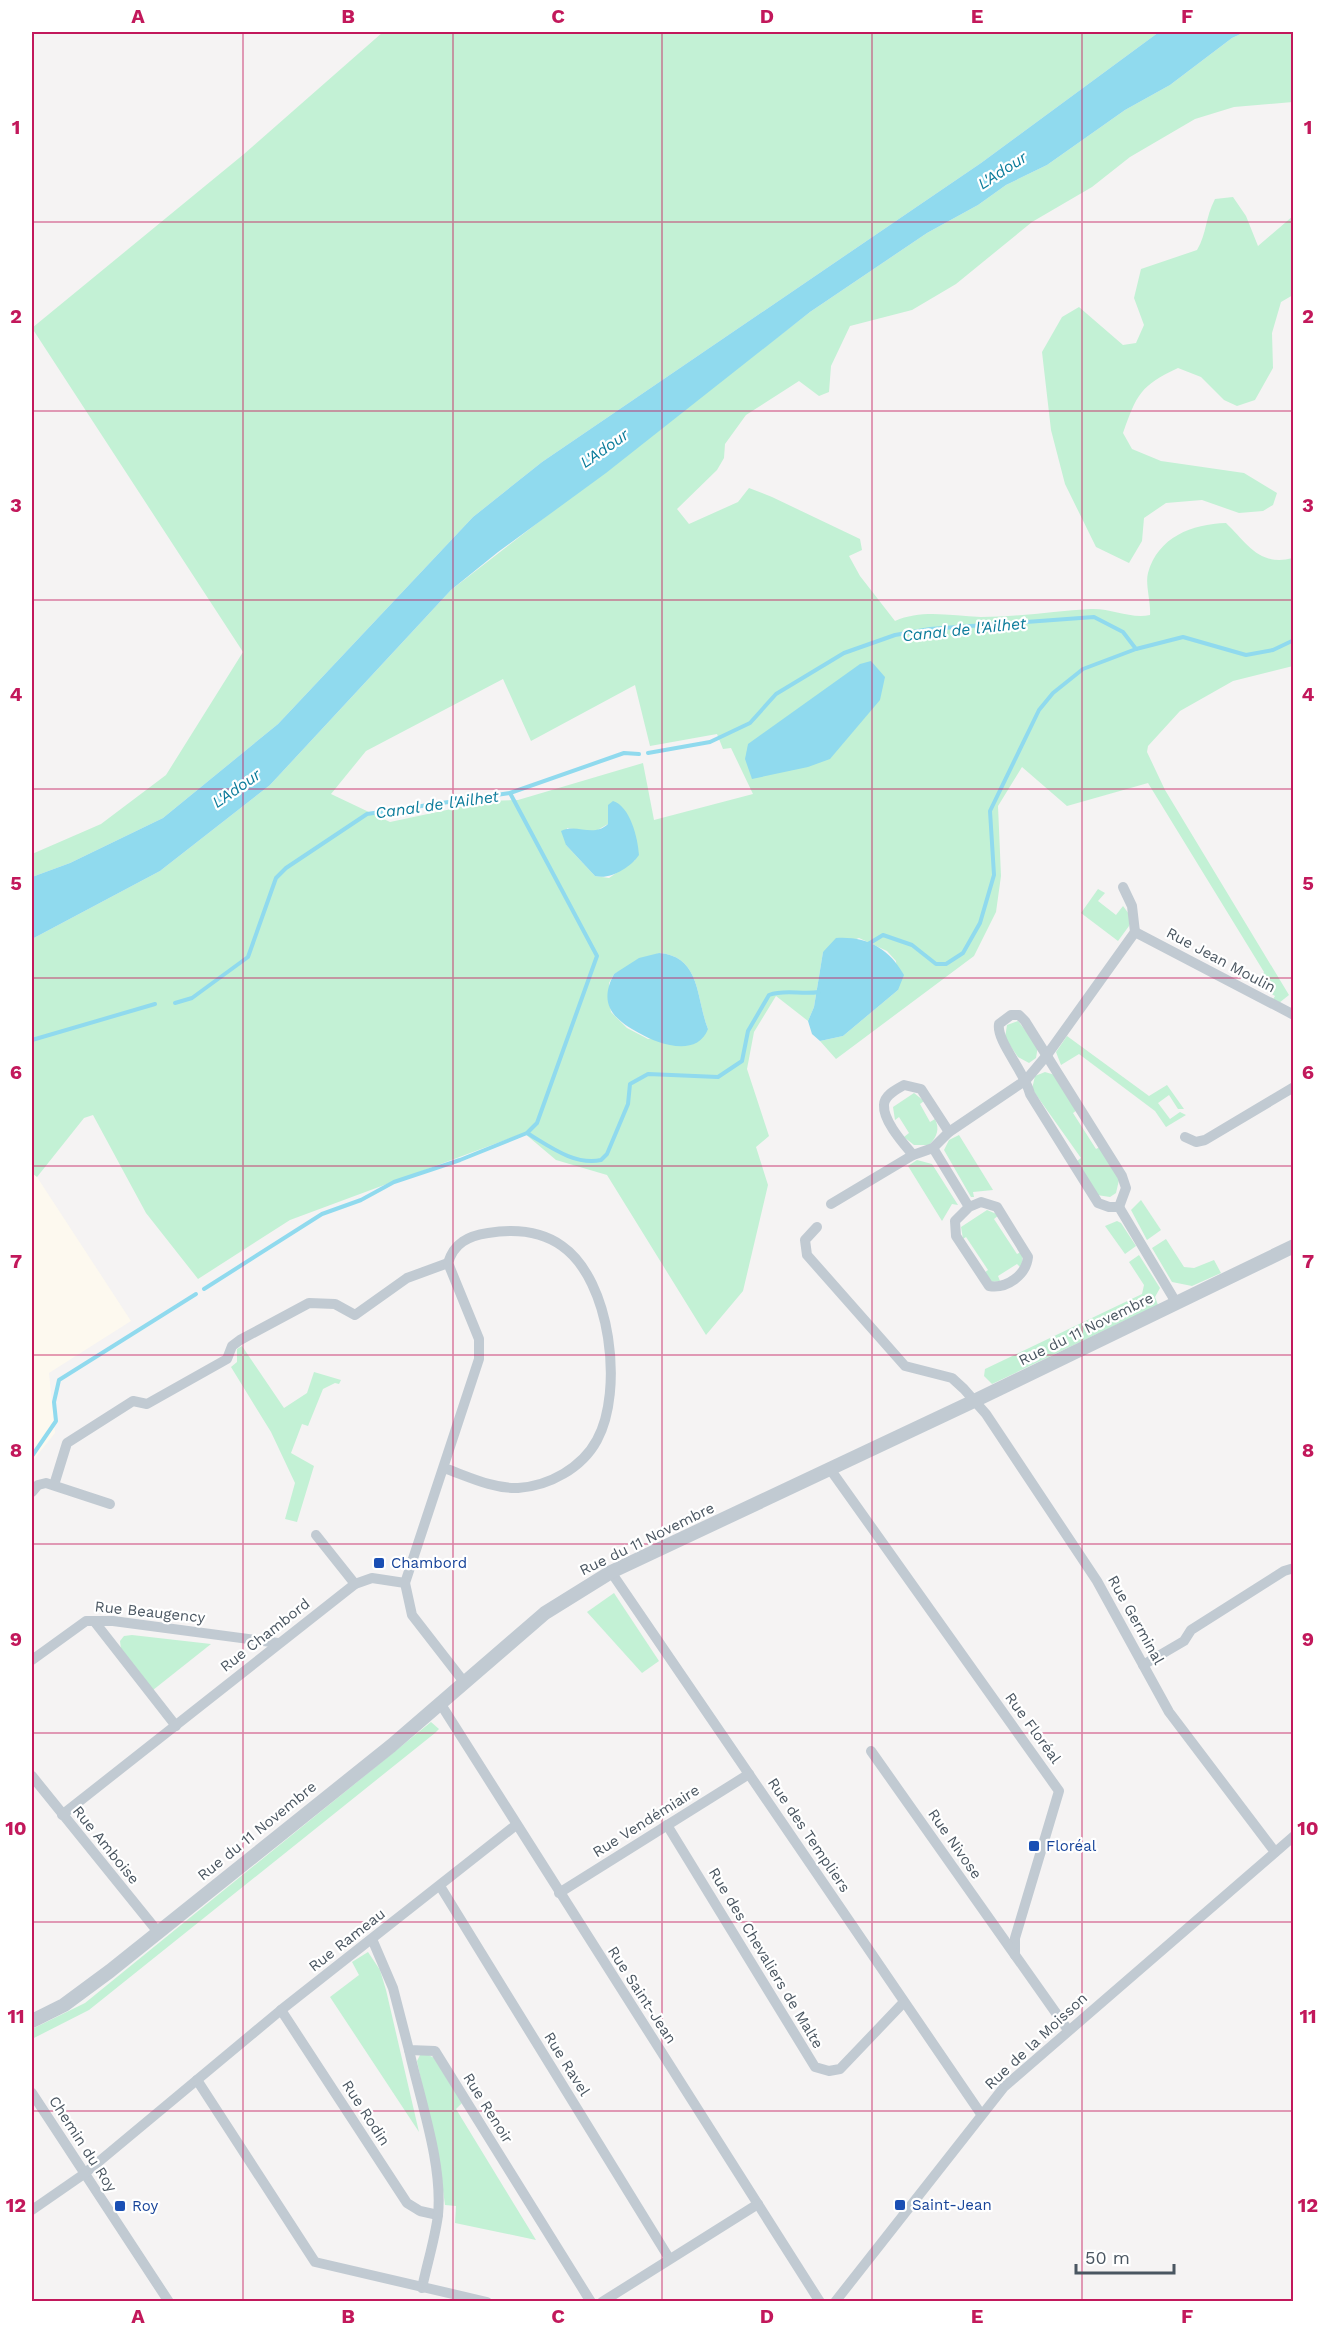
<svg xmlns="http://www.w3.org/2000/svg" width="1325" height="2333" font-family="'Work Sans',sans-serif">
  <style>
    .commercial { fill: #fdf9ef }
    .green { fill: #c3f1d5; fill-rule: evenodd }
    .water { fill: #90daee }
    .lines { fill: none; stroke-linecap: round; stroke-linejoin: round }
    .stream { stroke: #90daee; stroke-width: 4 }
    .minor { stroke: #c1cad2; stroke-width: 10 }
    .tertiary { stroke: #c1cad2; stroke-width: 14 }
    .grid { fill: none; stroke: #c2185b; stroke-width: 1.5; stroke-opacity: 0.55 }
    .transit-dot { fill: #1a4fb4; stroke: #fff; stroke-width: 2 }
    .labels { text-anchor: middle; stroke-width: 4.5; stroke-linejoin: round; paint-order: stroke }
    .street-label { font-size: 15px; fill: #4a5661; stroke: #fff }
    .transit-label { font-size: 15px; fill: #164399; stroke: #fff; text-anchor: start }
    .water-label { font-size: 16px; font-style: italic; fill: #0c7c9b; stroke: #fff }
    .neatline { fill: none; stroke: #c2185b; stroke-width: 2 }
    .grid-label { font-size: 20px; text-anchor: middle; font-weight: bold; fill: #c2185b }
  </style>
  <rect width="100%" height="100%" fill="#f5f3f3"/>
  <path class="commercial" d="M32,1173l5,4 94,144 -82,52 6,60 -23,29z"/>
  <g class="green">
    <path d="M383,32h776l-178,131 -439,299 -69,55 -195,207 -115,94 -93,45 -38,14v-23l69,-30 65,-49 77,-123 -211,-324 212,-174z"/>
    <path d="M1245,32h48v70l-59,5 -39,12 -65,38 -38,30 -60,35 -76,62 -44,26 -62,16 -19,40 -2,26 -10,4 -20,-15 -53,34 -21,29 -1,14 -7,12 -40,39 12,15 49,-22 11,-14 23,9 88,42 2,11 -13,6 11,20 35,45c27,-12 57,-5 86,-4 37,0 74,-6 110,-8 20,-1 39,10 59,6 1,-13 -5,-31 -2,-42 10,-36 44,-49 78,-50 21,20 33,44 67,35v108l-60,15 -53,30 -32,35 -1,6 18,38 124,205 -10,8 -7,-2 3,-5 -18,-11 7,-13 -116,-189 -81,23 -45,-39 -24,39 3,70 -5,36 -22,44 -138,103 -16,-18 23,-5 55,-46 -2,-29 -9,-10 -28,-13 -36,14 -9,55 -6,14 -32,-25 -22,36 -7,37 22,67 -13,11 12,38 -25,106 -37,44 -99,-160 -51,-15 -32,-27 -234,87 -92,59 -52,-66 -53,-98 -9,3 -47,59 -5,-4v-234l128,-68 110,-86 181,-195 359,-278 117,-79 51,-28 28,-20 41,-20 78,-55 45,-25 62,-47zM503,679l28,62 104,-56 15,61 67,-12 6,15 8,-1 22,46 -99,26 -11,-57 -125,37 -29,1 -99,21 -59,-28 35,-43zM608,805l27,55 -26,18 -14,-2 -29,-31 1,-17 27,4 14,-8zM659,953c42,3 37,46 49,76l-60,10 -21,-11 -16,-16 -2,-11v-18l5,-9z"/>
    <path d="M1233,197l13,19 12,30 35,-30v79l-12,7 -9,31 1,35 -18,32 -18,6 -13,-6 -23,-23 -23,-9c-38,18 -41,26 -55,65l9,16 29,12 83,12 33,20 -4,12 -10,6 -24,2 -37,-13 -36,3 -22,15 -2,23 -13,22 -33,-16 -31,-63 -14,-54 -9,-78 20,-35 17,-10 44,38 13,-2 8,-18 -10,-27 7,-29 56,-19c10,-17 8,-32 18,-51z"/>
    <path d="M1098,889l7,4 -7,8 18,14 7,-9 6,8v12l-11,15 -37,-28z"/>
    <path d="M1018,1021l20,25 -2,12 -7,5 -11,-6 -13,-19 2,-13z"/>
    <path d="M1067,1036l82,60 18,-11 17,24h-6l-9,-14 -11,8 12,16 10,-7 6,3 -20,12 -11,-16 -76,-57 -18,11 -5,-13z"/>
    <path d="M1045,1072l10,3 22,35 -4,3 23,36 4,-2 19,33 -3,13 -6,4 -13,-2 -20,-34 4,-3 -49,-69 3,-13z"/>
    <path d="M914,1093l10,8 -4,3 10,18 5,-3c5,10 2,18 -6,26h-15l-10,-8 5,-4 -10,-16 -4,3 -2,-13z"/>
    <path d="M959,1135l34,55 -20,2 1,5h-3l-27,-47 5,-10z"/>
    <path d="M917,1160l15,4 26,41 -6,-1 -10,17 -34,-55z"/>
    <path d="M1141,1200l20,30 -14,10 -16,-30z"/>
    <path d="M987,1210l12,5 -5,4 23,35 4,-2 2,3 -2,13 -4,-4 -19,12 2,5 -9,1 -7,-9 4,-3 -22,-33 -3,2 -2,-12z"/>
    <path d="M1117,1221l4,2 15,23 -11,8 -20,-28z"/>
    <path d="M1166,1239l18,28 10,1 20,-8 7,13 -29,13 -20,-4 -20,-34z"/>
    <path d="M1139,1255l21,33 -5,9 3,8 -166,79 -8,-8 1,-7 157,-75 2,-9 -15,-23z"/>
    <path d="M242,1346l42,62 23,-15 7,-21 27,8 -2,4 -4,-1 -12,6 -15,37 -6,-2 -11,29 23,13 -17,56 -12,-3 10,-36 -24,-51 -40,-65 6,-5v-13z"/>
    <path d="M614,1593l45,68 -17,12 -55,-61z"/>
    <path d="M132,1635l79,9 -58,46 -32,-41 -1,-8 4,-5z"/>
    <path d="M431,1722l8,7 -4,4 -346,277 -57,29v-10l53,-26z"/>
    <path d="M368,1952l12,18 6,20 33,142 -89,-135 29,-22 -7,-13z"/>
    <path d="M427,2054l7,4 28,45 -6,6 80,131 -81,-17 1,-17 -11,-1 -5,-37 -23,-107 3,-6z"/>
  </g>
  <g class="water">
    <path d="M1159,32h86l-13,6 -62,47 -45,25 -78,55 -41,20 -28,20 -51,28 -117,79 -204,161 -108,79 -47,38 -181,195 -110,86 -128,68v-62l38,-14 93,-45 115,-94 195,-207 69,-55 439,-299z"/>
    <path d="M871,661l14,16 -5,23 -50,59 -22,8 -56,12 -7,-20 3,-15 112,-80z"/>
    <path d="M613,801c17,5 25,37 26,54 -9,13 -29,25 -44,21l-29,-31 -5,-14c16,-8 32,7 47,-7v-19z"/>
    <path d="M836,938c30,-2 53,10 68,37l-6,15 -55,46 -23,5 -8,-7 -4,-13 6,-14 9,-55z"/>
    <path d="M659,953c42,3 37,46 49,76 -11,29 -50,15 -69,4 -26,-14 -41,-29 -25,-59l25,-16z"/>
  </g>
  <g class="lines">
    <g class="stream">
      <path d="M648,753l62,-11 40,-19 26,-29 68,-41 51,-18 35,-6 164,-12 29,15 13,17 47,-12 63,18 27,-5 21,-10"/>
      <path d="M865,946l18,-11 29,10 24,19h10l17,-11 17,-30 14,-48 -4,-64 49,-101 14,-17 30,-24 53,-20"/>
      <path d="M175,1003l17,-5 56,-41 28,-79 10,-10 81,-54 143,-21 114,-40 15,1"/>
      <path d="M32,1040l123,-36"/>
      <path d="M527,1133c22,13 48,33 74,27l6,-6 21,-50 2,-20 18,-10 70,3 24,-16 6,-30 21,-36c16,-6 33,0 50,-3"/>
      <path d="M204,1289l118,-75 39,-14 33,-18 66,-22 67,-27 10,-10 60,-167 -87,-163"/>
      <path d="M32,1456l24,-35 -2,-19 5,-22 137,-86"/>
    </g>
    <g class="minor">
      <path d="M1123,887l9,19 3,26"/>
      <path d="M1011,1015h8l6,6 97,155 4,12 -7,19h-10l-11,-4 -68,-109c-5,-22 -34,-53 -31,-70z"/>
      <path d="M1185,1137l11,5 9,-2 89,-53"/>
      <path d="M933,1148l36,59 12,-5 16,5 31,50c-2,18 -21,32 -39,29l-33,-50 -1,-15 14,-14"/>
      <path d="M913,1155c-10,-12 -30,-34 -29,-50 0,-10 13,-16 20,-20l17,4 28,43"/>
      <path d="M831,1204l82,-49 20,-7 16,-16 77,-52 21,-25 88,-123 159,83"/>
      <path d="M1119,1207l58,97"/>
      <path d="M817,1227l-12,13 2,15 98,111 47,12 12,11 22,25 111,167 72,131 106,140"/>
      <path d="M830,1469l229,322 -44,147v17l53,75"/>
      <path d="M54,1485l13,-42 66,-42 14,3 80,-45 5,-13 8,-6 69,-37 26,1 20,11 52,-37 41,-15"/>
      <path d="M32,1492l6,-7 8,-2 64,21"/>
      <path d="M316,1535l39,49"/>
      <path d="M611,1572l370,542"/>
      <path d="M405,1583l74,-224v-20l-31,-76c6,-20 20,-27 40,-30 25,-4 53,-2 74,13 49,34 62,145 35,194 -15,28 -48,46 -79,48 -25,1 -51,-12 -74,-20"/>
      <path d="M94,1621l82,105"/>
      <path d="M32,1660l54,-39h27l165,22"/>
      <path d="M1143,1665l41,-24 7,-11 93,-59 10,-3"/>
      <path d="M440,1703l380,599"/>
      <path d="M871,1751l144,204"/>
      <path d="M32,1776l126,156"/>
      <path d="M62,1815l293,-231 17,-6 33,5 7,32 52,67"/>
      <path d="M667,1825l148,242 14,4 11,-2 64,-67"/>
      <path d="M440,1886l229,372"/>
      <path d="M559,1893l190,-119"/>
      <path d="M372,1939l21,49 16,62 26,1 156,251"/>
      <path d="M281,2010l126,193 13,8 18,4"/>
      <path d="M409,2050c11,50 34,114 29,165 -3,24 -11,49 -16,73"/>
      <path d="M197,2080l118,182 172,40"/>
      <path d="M32,2093l137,209"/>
      <path d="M32,2210l52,-36 197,-164 235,-185"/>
      <path d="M602,2302l156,-98"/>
      <path d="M835,2302l169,-215 290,-251"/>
    </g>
    <path class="tertiary" d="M32,2021l32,-16 46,-34 281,-225 154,-133 66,-41 363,-171 320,-155"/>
  </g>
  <path class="grid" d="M243,32v2270M453,32v2270M662,32v2270M872,32v2270M1082,32v2270M32,222h1262M32,411h1262M32,600h1262M32,789h1262M32,978h1262M32,1166h1262M32,1355h1262M32,1544h1262M32,1733h1262M32,1922h1262M32,2111h1262"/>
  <g class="transit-dot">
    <rect x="373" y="1557" width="12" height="12" rx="3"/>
    <rect x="1028" y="1840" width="12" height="12" rx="3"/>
    <rect x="894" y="2199" width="12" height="12" rx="3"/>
    <rect x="114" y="2200" width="12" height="12" rx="3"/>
  </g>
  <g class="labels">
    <g class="street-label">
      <text transform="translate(1221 960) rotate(28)" y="5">Rue Jean Moulin</text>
      <text transform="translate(1086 1329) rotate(-26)" y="5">Rue du 11 Novembre</text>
      <text transform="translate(647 1539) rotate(-26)" y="5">Rue du 11 Novembre</text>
      <text transform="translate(150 1612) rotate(6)" y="5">Rue Beaugency</text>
      <text transform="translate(1136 1620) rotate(61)" y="5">Rue Germinal</text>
      <text transform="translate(265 1635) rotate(-38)" y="5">Rue Chambord</text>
      <text transform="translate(1033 1728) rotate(54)" y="5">Rue Floréal</text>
      <text transform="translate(646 1821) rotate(-32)" y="5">Rue Vendémiaire</text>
      <text transform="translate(257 1831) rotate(-39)" y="5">Rue du 11 Novembre</text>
      <text transform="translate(809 1835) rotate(56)" y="5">Rue des Templiers</text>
      <text transform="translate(955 1844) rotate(55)" y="5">Rue Nivose</text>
      <text transform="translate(106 1845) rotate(51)" y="5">Rue Amboise</text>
      <text transform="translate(347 1940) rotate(-38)" y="5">Rue Rameau</text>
      <text transform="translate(766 1958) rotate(59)" y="5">Rue des Chevaliers de Malte</text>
      <text transform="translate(642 1995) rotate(57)" y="5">Rue Saint-Jean</text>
      <text transform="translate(1036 2041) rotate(-43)" y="5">Rue de la Moisson</text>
      <text transform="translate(567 2064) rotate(58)" y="5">Rue Ravel</text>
      <text transform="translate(488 2108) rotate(58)" y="5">Rue Renoir</text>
      <text transform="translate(366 2113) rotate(57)" y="5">Rue Rodin</text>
      <text transform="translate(83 2144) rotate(57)" y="5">Chemin du Roy</text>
    </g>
    <g class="transit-label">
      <text x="391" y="1568">Chambord</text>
      <text x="1046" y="1851">Floréal</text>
      <text x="912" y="2210">Saint-Jean</text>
      <text x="132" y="2211">Roy</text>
    </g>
    <g class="water-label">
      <text transform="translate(1002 170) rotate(-33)" y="6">L'Adour</text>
      <text transform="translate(604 448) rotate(-35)" y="6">L'Adour</text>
      <text transform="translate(964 629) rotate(-6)" y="6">Canal de l'Ailhet</text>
      <text transform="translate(236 788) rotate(-35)" y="6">L'Adour</text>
      <text transform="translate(437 804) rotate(-8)" y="6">Canal de l'Ailhet</text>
    </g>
  </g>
  <rect width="1325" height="2333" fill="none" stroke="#ffffff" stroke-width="66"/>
  <path d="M1076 2264v9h98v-9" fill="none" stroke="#4a5661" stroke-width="3"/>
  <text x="1085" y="2264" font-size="18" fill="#4a5661" stroke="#ffffff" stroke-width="4.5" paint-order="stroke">50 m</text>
  <rect x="33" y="33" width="1259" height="2267" class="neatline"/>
  <g class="grid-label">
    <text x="138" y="23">A</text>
    <text x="348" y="23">B</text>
    <text x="558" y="23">C</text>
    <text x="767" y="23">D</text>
    <text x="977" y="23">E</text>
    <text x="1187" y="23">F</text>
    <text x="16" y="134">1</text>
    <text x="1308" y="134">1</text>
    <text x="16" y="323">2</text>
    <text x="1308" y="323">2</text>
    <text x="16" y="512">3</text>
    <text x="1308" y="512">3</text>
    <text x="16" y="701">4</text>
    <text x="1308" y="701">4</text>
    <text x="16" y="890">5</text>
    <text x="1308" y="890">5</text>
    <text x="16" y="1079">6</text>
    <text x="1308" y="1079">6</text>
    <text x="16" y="1268">7</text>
    <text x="1308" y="1268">7</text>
    <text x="16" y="1457">8</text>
    <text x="1308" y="1457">8</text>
    <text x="16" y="1646">9</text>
    <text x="1308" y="1646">9</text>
    <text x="16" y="1835">10</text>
    <text x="1308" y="1835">10</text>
    <text x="16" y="2023">11</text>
    <text x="1308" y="2023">11</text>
    <text x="16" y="2212">12</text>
    <text x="1308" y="2212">12</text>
    <text x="138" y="2323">A</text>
    <text x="348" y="2323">B</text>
    <text x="558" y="2323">C</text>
    <text x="767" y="2323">D</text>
    <text x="977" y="2323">E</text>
    <text x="1187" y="2323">F</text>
  </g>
</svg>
